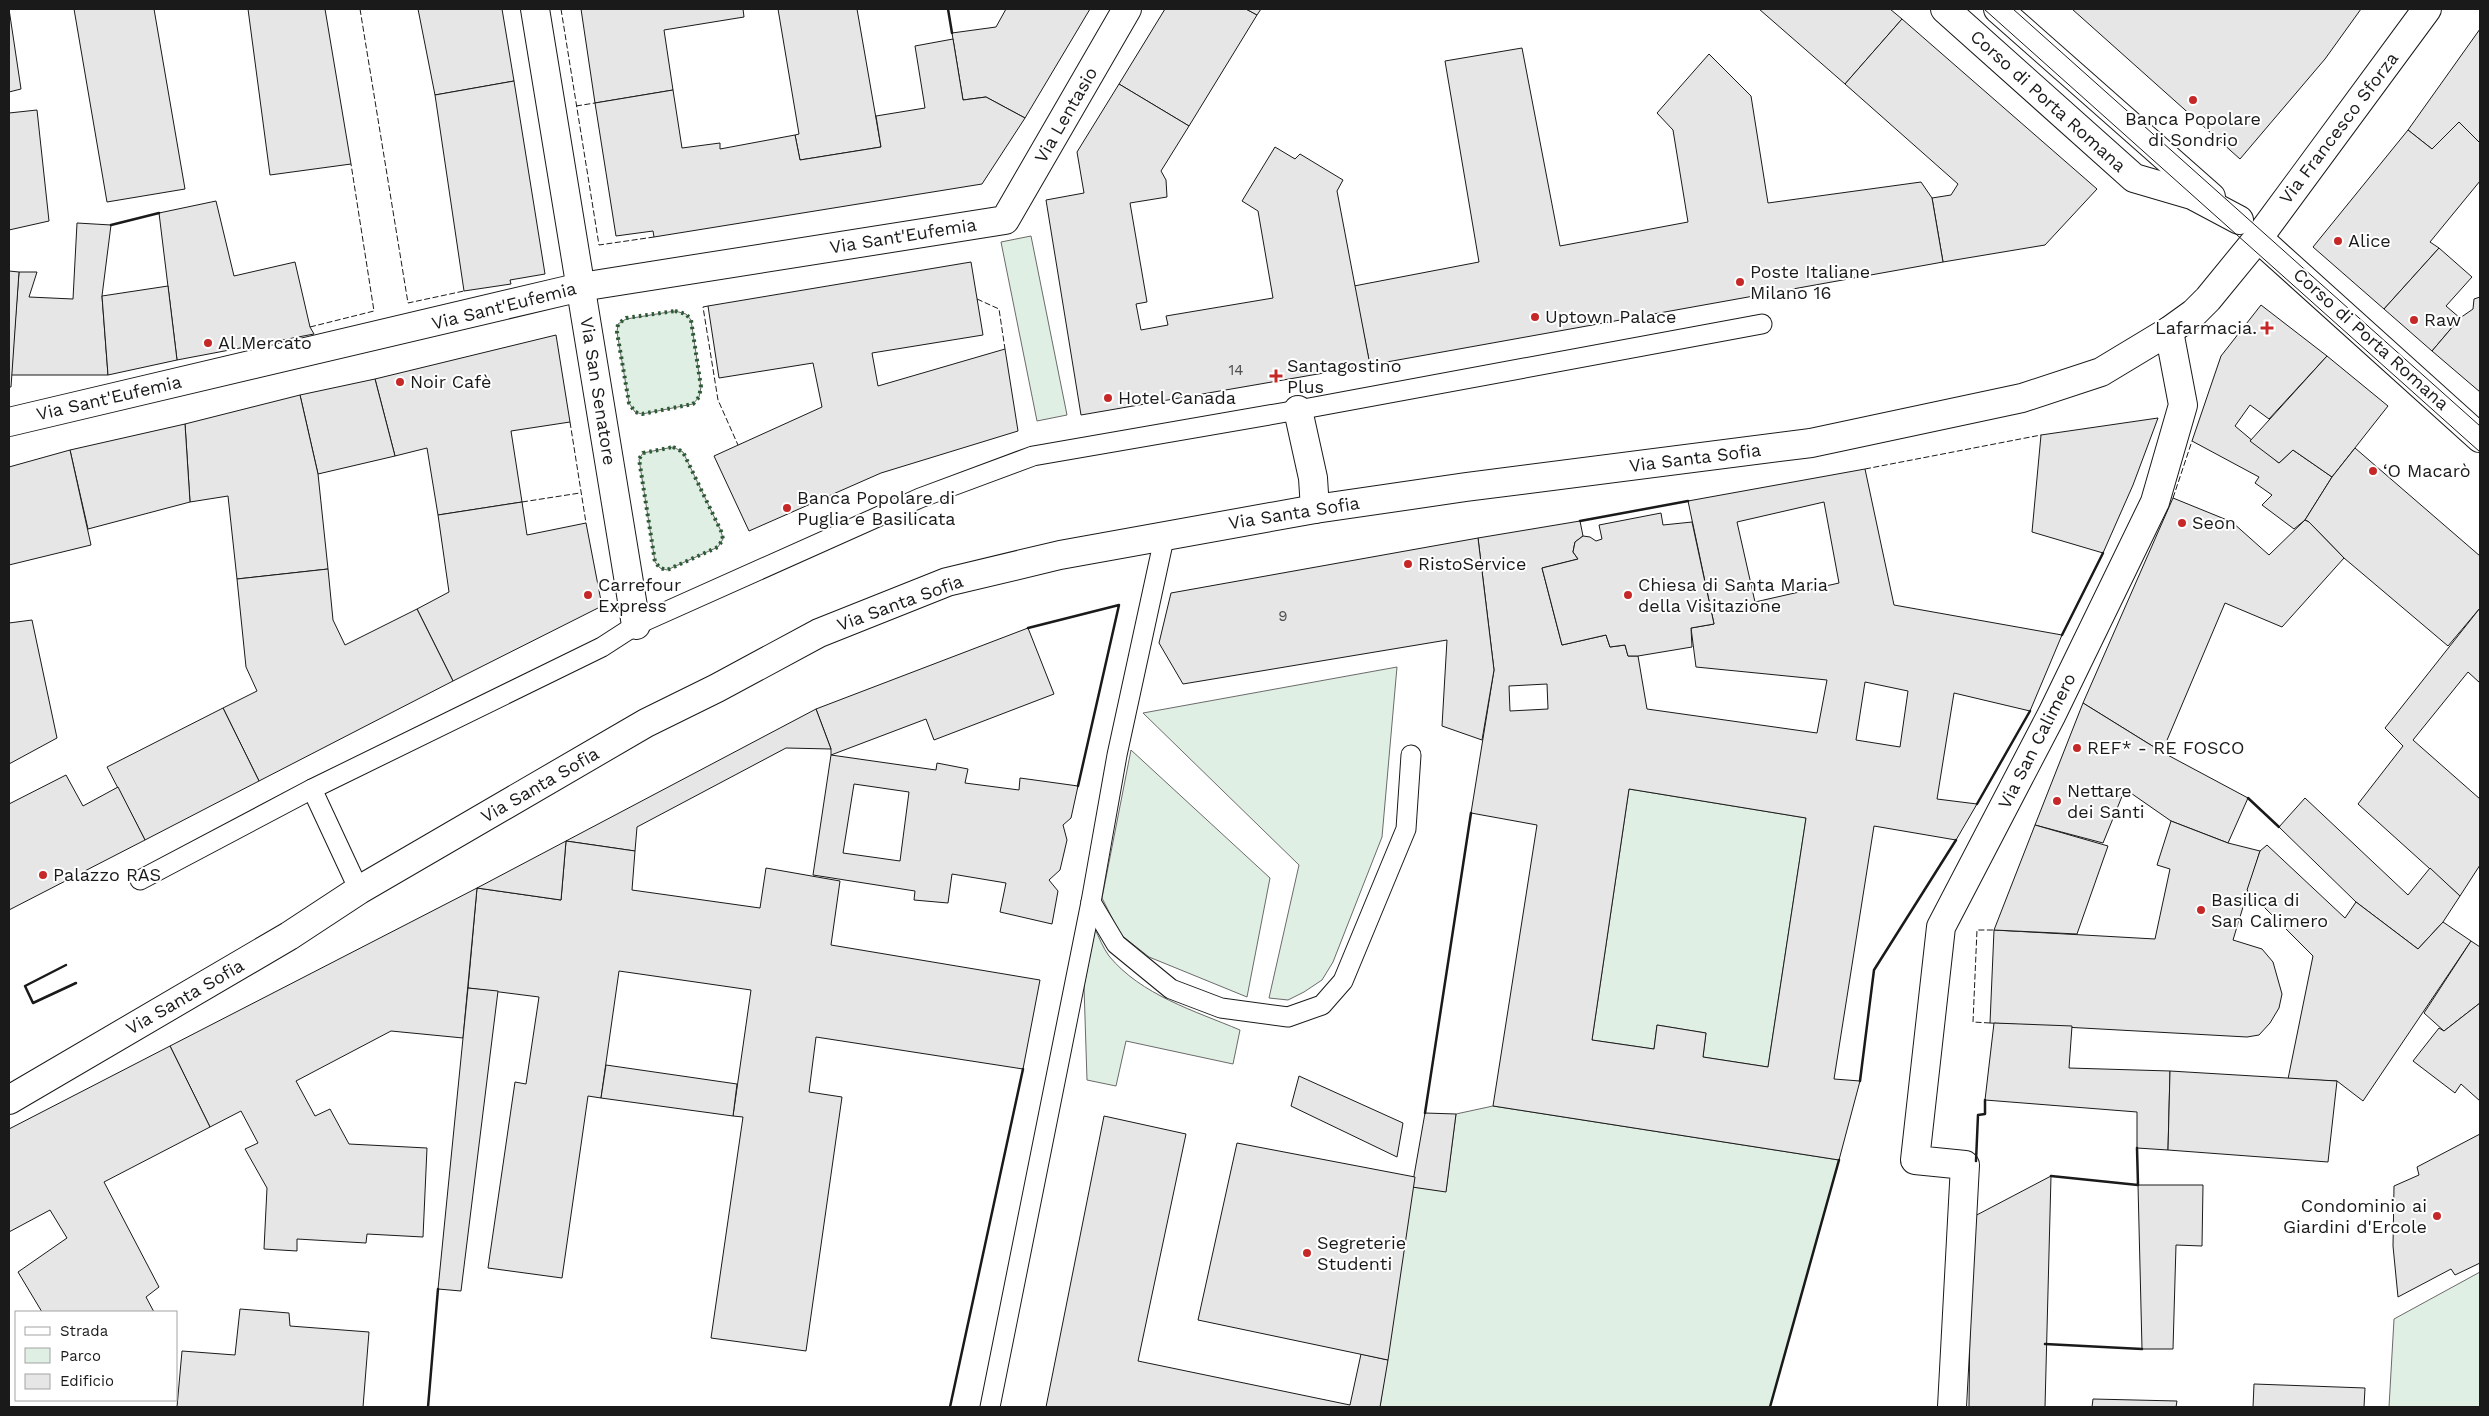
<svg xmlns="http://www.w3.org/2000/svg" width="2489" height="1416" font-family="'Work Sans',sans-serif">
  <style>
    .green { fill: #e0efe3; stroke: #6a6a6a }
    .building { fill: #e6e6e6; stroke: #1a1a1a; fill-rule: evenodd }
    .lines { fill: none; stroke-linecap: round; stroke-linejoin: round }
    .service-casing { stroke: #1a1a1a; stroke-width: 21 }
    .pedestrian-casing { stroke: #1a1a1a; stroke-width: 30 }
    .minor-casing { stroke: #1a1a1a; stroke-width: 30 }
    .tertiary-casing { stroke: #1a1a1a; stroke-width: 30 }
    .service { stroke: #fff; stroke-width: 19 }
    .pedestrian { stroke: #fff; stroke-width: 28 }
    .minor { stroke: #fff; stroke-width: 28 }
    .tertiary { stroke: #fff; stroke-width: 28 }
    .tram { stroke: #1a1a1a; stroke-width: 1 }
    .hedge { stroke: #2b5a34; stroke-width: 4; stroke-dasharray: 2.5 4; stroke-linecap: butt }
    .fence { stroke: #1a1a1a; stroke-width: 1; stroke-dasharray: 6 2.5; stroke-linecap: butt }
    .wall { stroke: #1a1a1a; stroke-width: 2.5 }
    .poi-dot { fill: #c62828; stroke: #fff; stroke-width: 2 }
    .labels { text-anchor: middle; stroke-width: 4; stroke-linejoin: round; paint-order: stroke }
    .number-label { font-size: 15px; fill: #4d4d4d }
    .street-label { font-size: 18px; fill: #1a1a1a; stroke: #fff }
    .poi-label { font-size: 18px; fill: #1a1a1a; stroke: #fff; text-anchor: start }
  </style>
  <rect width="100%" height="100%" fill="#fff"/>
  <g class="green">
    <path d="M1031,236l36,179 -30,6 -36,-179z"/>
    <path d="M675,311l11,3 5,6 10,67 -2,10 -6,7 -51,10 -7,-2 -6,-9 -12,-71 1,-8 8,-5z"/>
    <path d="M673,447l10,5 38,79 2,8 -5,8 -51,23 -7,-2 -5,-6 -16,-103 4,-6z"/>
    <path d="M1397,667l-15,170 -49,125 -11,18 -18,12 -16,8 -19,-2 30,-133 -156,-152z"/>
    <path d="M1131,750l139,128 -23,119 -98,-40 -29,-23 -18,-36z"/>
    <path d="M1629,789l177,29 -38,249 -65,-10 3,-24 -49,-8 -3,24 -62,-9z"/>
    <path d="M1095,929c4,8 8,19 14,27 32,39 86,55 131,74l-7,34 -107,-23 -10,45 -29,-6 -3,-94z"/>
    <path d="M1493,1106l346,54 -69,247h-390l32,-220 34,4 10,-77z"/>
    <path d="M2480,1272v135h-91l5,-88z"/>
  </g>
  <g class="building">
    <path d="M9,9l12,80 -12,3z"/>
    <path d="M74,9h80l31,180 -78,13z"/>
    <path d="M248,9h77l26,155 -81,11z"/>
    <path d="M418,9h84l12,72 -79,14z"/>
    <path d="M581,9h162l1,8 -80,13 9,60 -78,13z"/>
    <path d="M778,9h79l24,138 -81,13 -5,-25 4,-1z"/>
    <path d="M1006,9h84l-65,109 -39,-21 -23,3 -11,-67 44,-6z"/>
    <path d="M1165,9h81l11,6 -68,111 -70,-42z"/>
    <path d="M1246,9h15l-4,6z"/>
    <path d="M1759,9h131l12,10 -57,65z"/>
    <path d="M2072,9h289l-36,50 -85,100z"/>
    <path d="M1902,19l195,170 -52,56 -102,17 -11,-64 19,-3 7,-11 -113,-100z"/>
    <path d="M2480,29v114l-21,-21 -27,27 -24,-19z"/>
    <path d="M953,39l10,61 23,-3 39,21 -43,66 -328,53 -1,-6 -37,5 -21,-133 78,-13 9,58 38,-5v6l75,-14 5,25 81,-13 -5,-31 49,-8 -10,-62z"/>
    <path d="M1522,48l38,198 128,-24 -15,-92 -16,-17 52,-59 42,42 17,107 153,-21 11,16 11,64 -573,103 -16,-79 125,-24 -34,-201z"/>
    <path d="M514,81l31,193 -35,6 1,4 -47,7 -29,-196z"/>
    <path d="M1119,84l70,42 -28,45 5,9 1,17 -37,6 17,99 -11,2 5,26 27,-5 -2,-9 107,-18 -15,-87 -16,-10 33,-54 20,12 5,-5 43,26 -6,11 33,174 -289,50 -35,-215 38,-7 -7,-41z"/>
    <path d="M37,110l12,111 -40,9v-117z"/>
    <path d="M2459,122l21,21v38l-50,61 9,6 -55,61 -71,-62 95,-117 24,19z"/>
    <path d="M216,201l18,75 61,-14 15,65 4,7 -137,26 -18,-147z"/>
    <path d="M77,223l34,2 -9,71 6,79h-97l8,-103h18l-8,25 44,2z"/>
    <path d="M2439,248l33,29 -26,29 14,12 -28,33 -48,-42z"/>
    <path d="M971,262l12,73 -111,18 6,33 127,-37 13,82 -137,42 -132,58 -35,-75 108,-49 -9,-44 -94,15 -11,-72z"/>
    <path d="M9,271l10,1 -8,115h-2z"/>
    <path d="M168,286l9,74 -69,15 -6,-79z"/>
    <path d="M2480,297v95l-48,-41 28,-33 13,-9 1,-10z"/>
    <path d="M2261,305l66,51 -58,63 -19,-14 -15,21 44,37 14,-13 39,27 -27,43 -11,9 -32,-24 10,-10 -17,-12 4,-6 -67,-36 29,-85z"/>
    <path d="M556,335l14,87 -59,9 11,71 -84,13 -11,-67 -32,8 -20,-77z"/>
    <path d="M2327,356l61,50 -56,71 -39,-27 -14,13 -29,-22z"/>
    <path d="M375,379l20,77 -77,18 -18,-79z"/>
    <path d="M300,395l18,79 10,95 -91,10 -9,-83 -38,6 -5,-78z"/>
    <path d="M2158,418l-25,67 -30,68 -71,-21 9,-97z"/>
    <path d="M185,424l5,78 -102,27 -18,-79z"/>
    <path d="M2355,448l125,108v52l-32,38 -104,-88 -35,-36 -4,-2 27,-43z"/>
    <path d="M70,450l21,95 -82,20v-98z"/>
    <path d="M1865,469l29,136 168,30 -32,76 -76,-18 -17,106 40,5 -21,36 -82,-14 -40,253 26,2 -21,79 -346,-54 44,-281 -66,-12 23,-143 -16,-132 102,-17 3,15 -8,6 -2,10 5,7 -36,9 20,77 44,-10 4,12 15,-2 3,11h10l9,53 170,24 10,-53 -131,-13 -5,-39 23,-4 -26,-123zM1824,502l15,81 -84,19 -18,-80zM1865,682l43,9 -8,56 -44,-7zM1547,684l1,25 -38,2 -1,-25zM1629,789l177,29 -38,249 -65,-10 3,-24 -49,-8 -3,24 -62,-9z"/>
    <path d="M2173,498l59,24 37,33 36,-35 4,2 35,36 -62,69 -57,-24 -63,149 -79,-49z"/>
    <path d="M522,502l5,33 59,-12 16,83 -149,75 -36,-72 32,-17 -11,-77z"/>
    <path d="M1661,513l2,12 29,-3 22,102 -23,4 1,19 -54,9h-10l-3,-11 -15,2 -4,-12 -44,10 -20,-77 36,-9 -5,-7 2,-10 8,-6 7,1 6,4 6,-2 -3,-14z"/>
    <path d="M1478,538l16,132 -12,70 -40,-14 5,-86 -264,44 -24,-41 12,-50z"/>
    <path d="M328,569l5,51 12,25 72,-36 36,72 -194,100 -36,-73 34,-17 -11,-24 -9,-88z"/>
    <path d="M2480,608v75l-12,-11 -55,68 67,59v66l-20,31 -102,-92 45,-58 -18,-18z"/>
    <path d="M32,620l25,118 -48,26v-141z"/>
    <path d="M1028,628l26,66 -120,46 -8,-21 -95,36v-6l-15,-40z"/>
    <path d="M2083,703l79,49 86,46 -20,45 -57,-22 -46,-32 -22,54 -68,-18z"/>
    <path d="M223,708l36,73 -114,59 -38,-73z"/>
    <path d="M816,709l15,40 -45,-1 -149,79 -2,24 -69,-10z"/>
    <path d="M831,755l105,15 1,-7 31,6 -3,14 54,7 1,-12 58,8 -7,32 -8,7 4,15 -7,30 -11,10 9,11 -6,33 -52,-12 6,-29 -54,-9 -4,29 -34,-3 1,-9 -102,-16zM854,784l55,8 -9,69 -57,-8z"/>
    <path d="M66,775l17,31 35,-19 27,53 -136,70v-106z"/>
    <path d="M2305,798l103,97 22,-27 30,28 -17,26 -25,27 -62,-47 -77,-75z"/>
    <path d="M2171,821l57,22 32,8 -27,89 29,9 11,13 9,32 -3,14 -9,15 -11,12 -12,2 -257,-14 4,-93 161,9 15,-70 -13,-4z"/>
    <path d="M2035,825l73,21 -31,88 -83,-4z"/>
    <path d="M566,841l69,10 -3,39 128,18 6,-40 74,13 -9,64 209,35 -17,89 -207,-32 -7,55 33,5 -36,254 -95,-13 32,-221 -10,-1 18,-126 -132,-19 -18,127 -13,-2 -26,182 -74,-10 27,-186 11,2 13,-87 -71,-9 9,-100 84,12z"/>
    <path d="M566,841l-5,59 -84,-12z"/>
    <path d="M2267,845l78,73 11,-16 62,47 25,-27 28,19 -108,160 -26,-20 -49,-2 25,-123 -66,-66 13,-39z"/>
    <path d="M477,888l-14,150 -72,-7 -95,50 19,35 15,-7 19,35 78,4 -4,89 -56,-3 -1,9 -69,-4v12l-33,-2 3,-61 -22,-39 13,-6 -17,-32 -31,16 -40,-81z"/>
    <path d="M2471,941l9,6v56l-36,28 -20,-18z"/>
    <path d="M468,988l30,3 -37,300 -23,-2z"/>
    <path d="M2480,1003v98l-19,-17 -6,9 -42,-32 26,-33 5,3z"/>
    <path d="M1994,1023l78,3 -3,42 101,3 -2,79 -31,-2v-36l-152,-12z"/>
    <path d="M170,1046l40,81 -106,55 55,105 -13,10 8,15h-112l-24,-40 49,-34 -17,-28 -41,22v-103z"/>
    <path d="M606,1065l131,19 -4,32 -132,-18z"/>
    <path d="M2170,1071l167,10 -9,81 -160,-12z"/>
    <path d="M1299,1076l104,47 -6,34 -106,-51z"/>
    <path d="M1425,1113l31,1 -10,78 -34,-5z"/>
    <path d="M1104,1116l82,18 -48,227 212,44 11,-51 27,6 -8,47h-334z"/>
    <path d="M2480,1134v129l-25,12 -4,-6 -53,28 -5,-51 1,-60 25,-11 -2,-8z"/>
    <path d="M1237,1143l178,34 -27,183 -190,-40z"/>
    <path d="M2051,1176l-6,231h-76l2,-189z"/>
    <path d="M2138,1185h65l-1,61 -26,-1 -3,104h-31z"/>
    <path d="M240,1309l49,4 1,13 79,6 -6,75h-186l5,-56 53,4z"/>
    <path d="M2254,1384l111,4 -1,19h-111z"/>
    <path d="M2093,1399l84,2 -1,6h-84z"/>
  </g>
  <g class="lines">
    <defs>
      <g id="service">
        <path d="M312,789l47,101"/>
        <path d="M140,880l172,-91 290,-142 34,-22 284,-127 113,-42 265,-46 464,-86"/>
        <path d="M1091,902l25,42 55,45 50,19 67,9 34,-12 21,-24 63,-152 5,-74"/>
        <path d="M990,1407l101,-505 26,-147 48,-221"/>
      </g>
      <path id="pedestrian" d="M1952,1407l13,-242 -50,-5 26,-233 111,-213 103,-212 28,-97 -14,-74"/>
      <g id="minor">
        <path d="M535,9l101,616"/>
        <path d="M1945,9l189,169 58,17 47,25"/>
        <path d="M1998,9l213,188"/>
        <path d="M1298,410l15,68 2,31"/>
        <path d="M9,422l572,-135 424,-67 122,-211"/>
      </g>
      <g id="tertiary">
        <path d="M2258,238l222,200"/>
        <path d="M9,1100l280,-164 70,-46 287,-167 71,-35 102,-55 128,-51 113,-27 255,-46 151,-22 345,-44 211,-45 79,-26 68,-41 25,-18 14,-14 54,-66 165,-224"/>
      </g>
    </defs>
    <use href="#service" class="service-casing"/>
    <use href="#pedestrian" class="pedestrian-casing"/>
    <use href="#minor" class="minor-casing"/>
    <use href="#tertiary" class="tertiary-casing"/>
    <use href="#service" class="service"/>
    <use href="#pedestrian" class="pedestrian"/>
    <use href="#minor" class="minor"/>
    <use href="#tertiary" class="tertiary"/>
    <g class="tram">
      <path d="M1984,9l496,443"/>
      <path d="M2013,9l467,417"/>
    </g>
    <g class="hedge">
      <path d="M675,311l11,3 5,6 10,67 -2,10 -6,7 -51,10 -7,-2 -6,-9 -12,-71 1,-8 8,-6z"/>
      <path d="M673,447l10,5 38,79 2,8 -5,8 -51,23 -7,-2 -5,-6 -16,-103 4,-6z"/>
    </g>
    <g class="fence">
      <path d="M360,9l48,294 56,-12"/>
      <path d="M561,9l38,236 55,-8"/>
      <path d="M576,106l19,-3"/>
      <path d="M977,299l22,10 6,40"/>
      <path d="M708,306l-5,1 15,93 20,45"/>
      <path d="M310,327l64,-16 -23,-147"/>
      <path d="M570,422l16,101"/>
      <path d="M1865,469l176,-34"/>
      <path d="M2173,498l19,-57"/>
      <path d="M522,502l58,-9"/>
      <path d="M1990,1023l-17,-1 4,-92h17"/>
    </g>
    <g class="wall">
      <path d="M948,9l4,24"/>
      <path d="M111,225l48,-12"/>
      <path d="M1580,521l108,-20"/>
      <path d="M1028,628l91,-23 -41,181"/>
      <path d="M2062,635l41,-82"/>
      <path d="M2248,798l31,29"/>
      <path d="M1977,804l53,-93"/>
      <path d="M66,965l-41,21 8,17 43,-20"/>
      <path d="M1860,1081l14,-111 82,-130"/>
      <path d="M1425,1113l46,-300"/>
      <path d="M1976,1161l2,-46 7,-1v-14"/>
      <path d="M2051,1176l87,9 -1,-37"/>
      <path d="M2045,1344l97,5"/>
      <path d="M428,1407l10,-118"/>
      <path d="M950,1407l73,-338"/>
      <path d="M1770,1407l69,-247"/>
    </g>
  </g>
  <g class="poi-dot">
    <circle cx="2193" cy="100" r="5"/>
    <circle cx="2338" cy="241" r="5"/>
    <circle cx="1740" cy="282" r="5"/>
    <circle cx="1535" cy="317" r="5"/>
    <circle cx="2414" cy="320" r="5"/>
    <path d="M2264.5 320.5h5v5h5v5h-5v5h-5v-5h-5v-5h5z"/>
    <circle cx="208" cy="343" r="5"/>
    <path d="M1273.5 368.5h5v5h5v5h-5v5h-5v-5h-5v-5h5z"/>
    <circle cx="400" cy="382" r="5"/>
    <circle cx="1108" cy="398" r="5"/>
    <circle cx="2373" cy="471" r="5"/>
    <circle cx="787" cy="508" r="5"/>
    <circle cx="2182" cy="523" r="5"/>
    <circle cx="1408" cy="564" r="5"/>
    <circle cx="588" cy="595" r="5"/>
    <circle cx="1628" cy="595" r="5"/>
    <circle cx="2077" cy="748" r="5"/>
    <circle cx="2057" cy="801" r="5"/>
    <circle cx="43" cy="875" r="5"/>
    <circle cx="2201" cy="910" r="5"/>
    <circle cx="2437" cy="1216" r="5"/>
    <circle cx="1307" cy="1253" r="5"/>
  </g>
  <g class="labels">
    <g class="number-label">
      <text x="1236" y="375">14</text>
      <text x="1283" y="621">9</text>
    </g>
    <g class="street-label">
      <text transform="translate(2048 101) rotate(42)" y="6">Corso di Porta Romana</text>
      <text transform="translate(1066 115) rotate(-60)" y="6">Via Lentasio</text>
      <text transform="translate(2339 128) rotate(-53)" y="6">Via Francesco Sforza</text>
      <text transform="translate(903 236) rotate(-9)" y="6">Via Sant'Eufemia</text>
      <text transform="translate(504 306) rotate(-14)" y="6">Via Sant'Eufemia</text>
      <text transform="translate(2371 339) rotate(42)" y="6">Corso di Porta Romana</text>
      <text transform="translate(598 391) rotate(81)" y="6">Via San Senatore</text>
      <text transform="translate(109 398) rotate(-13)" y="6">Via Sant'Eufemia</text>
      <text transform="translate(1695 458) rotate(-7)" y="6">Via Santa Sofia</text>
      <text transform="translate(1294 513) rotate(-9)" y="6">Via Santa Sofia</text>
      <text transform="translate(900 603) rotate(-20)" y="6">Via Santa Sofia</text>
      <text transform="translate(2037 741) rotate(-63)" y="6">Via San Calimero</text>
      <text transform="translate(540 785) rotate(-30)" y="6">Via Santa Sofia</text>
      <text transform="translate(185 997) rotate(-30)" y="6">Via Santa Sofia</text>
    </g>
    <g class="poi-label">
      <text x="2193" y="125" text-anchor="middle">Banca Popolare<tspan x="2193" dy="21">di Sondrio</tspan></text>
      <text x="2348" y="247">Alice</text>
      <text x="1750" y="278">Poste Italiane<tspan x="1750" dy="21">Milano 16</tspan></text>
      <text x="1545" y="323">Uptown Palace</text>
      <text x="2424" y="326">Raw</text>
      <text x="2257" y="334" text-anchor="end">Lafarmacia.</text>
      <text x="218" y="349">Al Mercato</text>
      <text x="1287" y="372">Santagostino<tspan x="1287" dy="21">Plus</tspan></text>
      <text x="410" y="388">Noir Cafè</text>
      <text x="1118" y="404">Hotel Canada</text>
      <text x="2383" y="477">‘O Macarò</text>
      <text x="797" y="504">Banca Popolare di<tspan x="797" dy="21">Puglia e Basilicata</tspan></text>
      <text x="2192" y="529">Seon</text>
      <text x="1418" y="570">RistoService</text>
      <text x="598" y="591">Carrefour<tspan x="598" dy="21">Express</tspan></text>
      <text x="1638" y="591">Chiesa di Santa Maria<tspan x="1638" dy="21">della Visitazione</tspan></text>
      <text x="2087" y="754">REF* - RE FOSCO</text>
      <text x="2067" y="797">Nettare<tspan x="2067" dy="21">dei Santi</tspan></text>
      <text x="53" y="881">Palazzo RAS</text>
      <text x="2211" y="906">Basilica di<tspan x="2211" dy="21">San Calimero</tspan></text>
      <text x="2427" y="1212" text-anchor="end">Condominio ai<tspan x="2427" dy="21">Giardini d'Ercole</tspan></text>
      <text x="1317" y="1249">Segreterie<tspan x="1317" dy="21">Studenti</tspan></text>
    </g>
  </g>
  <rect width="2489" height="1416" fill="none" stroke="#1a1a1a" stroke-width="20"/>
  <rect x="15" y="1311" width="162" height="90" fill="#ffffff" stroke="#a3a3a3"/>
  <rect x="25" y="1327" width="25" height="8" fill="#ffffff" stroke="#a3a3a3"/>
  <text x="60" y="1336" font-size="15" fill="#1a1a1a">Strada</text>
  <rect x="25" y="1348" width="25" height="15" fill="#e0efe3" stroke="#a3a3a3"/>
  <text x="60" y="1361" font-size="15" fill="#1a1a1a">Parco</text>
  <rect x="25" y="1374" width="25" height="15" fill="#e6e6e6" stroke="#a3a3a3"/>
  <text x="60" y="1386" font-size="15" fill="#1a1a1a">Edificio</text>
</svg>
